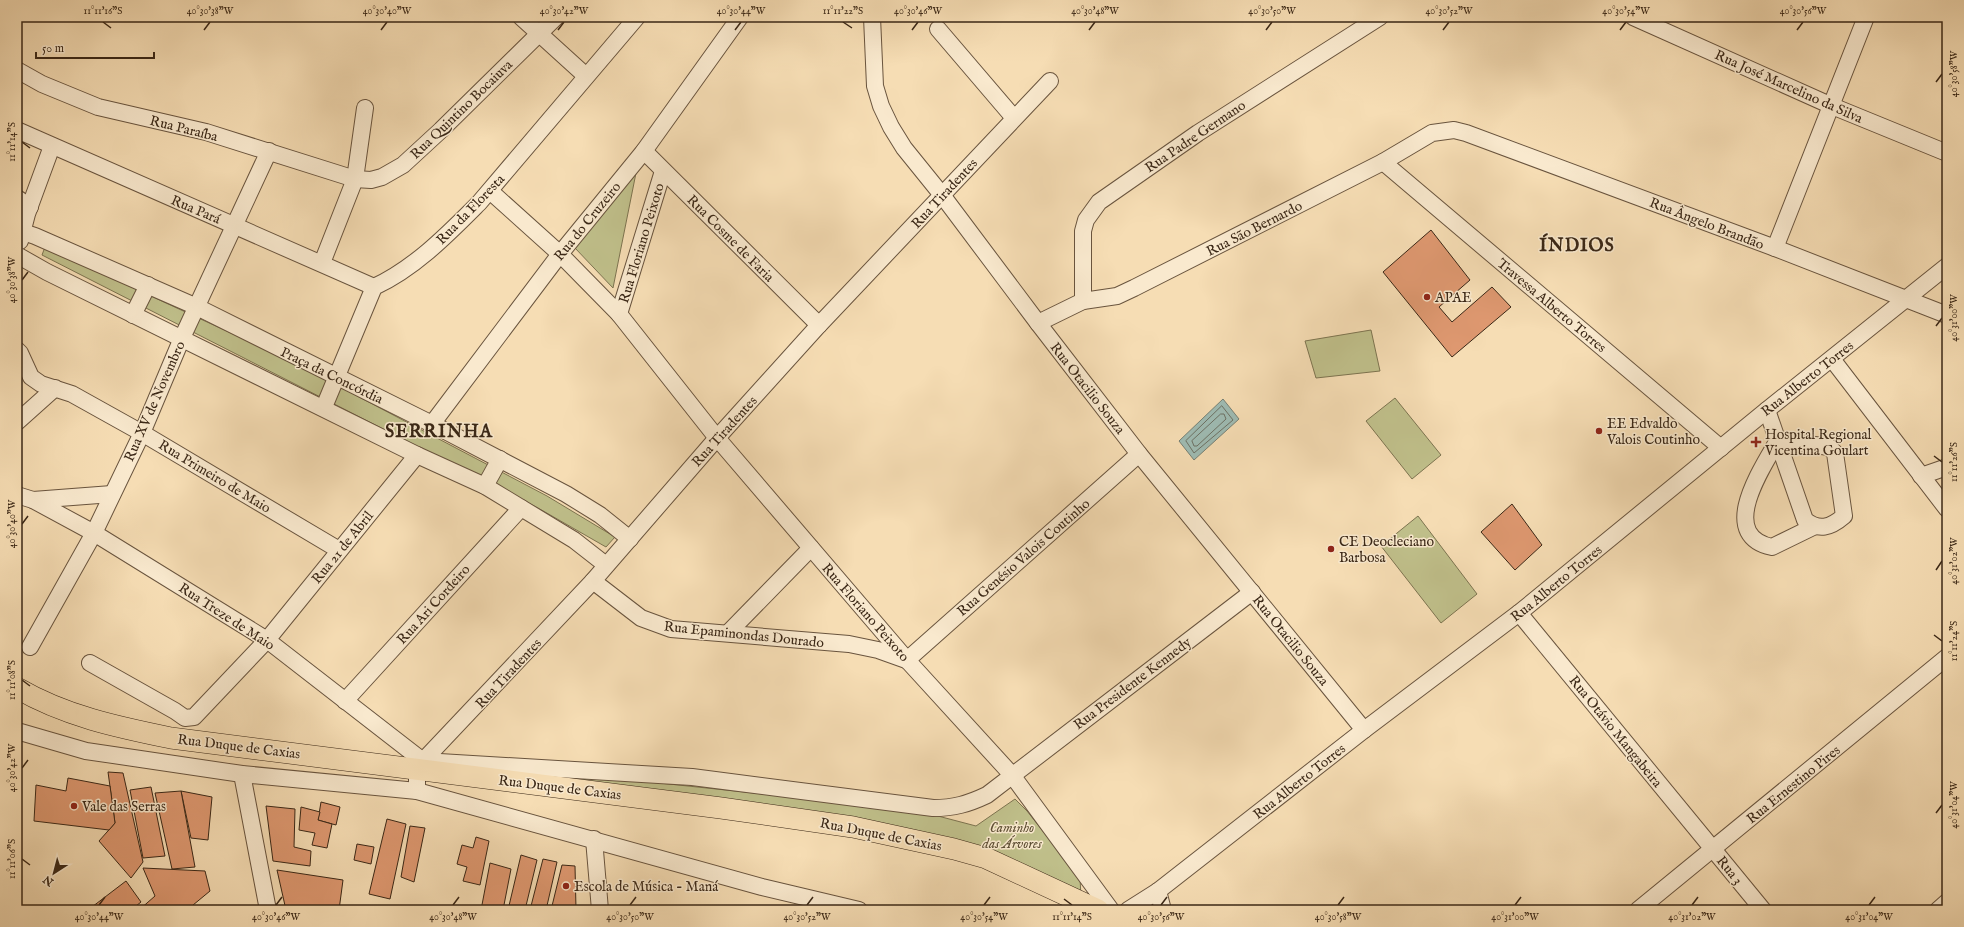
<svg xmlns="http://www.w3.org/2000/svg" width="1964" height="927" font-family="'IM FELL English',serif">
  <style>
    .green { fill: #c0c08b; stroke: #7d7450 }
    .water { fill: #9ebbb3; stroke: #768074 }
    .lines { fill: none; stroke-linecap: round; stroke-linejoin: round }
    .shore { stroke: #6c7164; stroke-width: 1 }
    .building { fill: #de9870; stroke: #3a2716 }
    .minor-casing { stroke: #69543e; stroke-width: 18 }
    .major-casing { stroke: #3a2716; stroke-width: 22 }
    .minor { stroke: #f9e9ce; stroke-width: 16 }
    .major { stroke: #f6ddb4; stroke-width: 21 }
    .ticks { fill: none; stroke: #3a2716; stroke-width: 1.5 }
    .poi-dot { fill: #8f2418; stroke: #f9e9ce; stroke-width: 1.5 }
    .labels { text-anchor: middle; stroke-width: 3; stroke-linejoin: round; paint-order: stroke }
    .street-label { font-size: 14px; fill: #3a2716; stroke: #f9e9ce }
    .poi-label { font-size: 14px; fill: #3a2716; stroke: #f9e9ce; text-anchor: start }
    .park-label { font-size: 14px; font-style: italic; fill: #5c4d33; stroke: #f9e9ce }
    .district-label { font-size: 18px; font-weight: bold; letter-spacing: 1px; fill: #3a2716; stroke: #f9e9ce }
    .neatline { fill: none; stroke: #3a2716; stroke-width: 1.5 }
    .ticks-label { font-size: 10px; text-anchor: middle; fill: #3a2716 }
  </style>
  <rect width="100%" height="100%" fill="#f6ddb4"/>
  <filter id="stains"><feTurbulence type="fractalNoise" baseFrequency=".005" numOctaves="4"/><feColorMatrix values="0 0 0 0 .2 0 0 0 0 .09 0 0 0 0 .02 0 0 0 .5 -.17"/></filter>
  <radialGradient id="worn" r=".72"><stop offset=".6" stop-color="#630" stop-opacity="0"/><stop offset="1" stop-color="#630" stop-opacity=".3"/></radialGradient>
  <g class="green">
    <path d="M637,168l-24,120 -38,-40z"/>
    <path d="M45,247l242,112 260,137 68,41 -9,10 -68,-39 -496,-253z"/>
    <path d="M1371,330l9,41 -64,7 -11,-37z"/>
    <path d="M1395,398l46,57 -29,24 -46,-58z"/>
    <path d="M1418,516l59,78 -36,29 -60,-77z"/>
    <path d="M456,758l99,14 360,38 61,16 39,-27 12,12 53,67 1,19 -102,-47 -366,-58z"/>
  </g>
  <path class="water" d="M1223,399l16,20 -45,41 -15,-19z"/>
  <g class="lines">
    <g class="shore">
      <path d="M1222,406l11,14 -39,33 -8,-12z"/>
      <path d="M1221,414h3l2,5 -29,27h-3l-2,-5z"/>
    </g>
  </g>
  <g class="building">
    <path d="M1431,230l39,50 -31,27 13,15 40,-35 19,20 -59,50 -69,-85z"/>
    <path d="M1512,504l30,41 -27,25 -34,-38z"/>
    <path d="M108,772l15,1 20,89 -12,16 -32,-37 16,-18z"/>
    <path d="M68,778l42,8 5,37 -6,7 -75,-9 2,-36 30,6z"/>
    <path d="M151,787l14,69 -22,2 -13,-68z"/>
    <path d="M181,791l31,6 -4,43 -17,-2z"/>
    <path d="M181,791l14,76 -23,2 -17,-76z"/>
    <path d="M321,802l19,5 -4,18 -18,-5z"/>
    <path d="M266,806l29,3 -1,38 17,4 -1,15 -37,-5z"/>
    <path d="M301,807l19,5 -2,8 14,4 -5,24 -15,-3 3,-12 -16,-3z"/>
    <path d="M387,819l19,5 -16,75 -21,-5z"/>
    <path d="M410,826l15,2 -11,54 -13,-5z"/>
    <path d="M476,837l13,4 -9,44 -17,-4 4,-14 -10,-3 5,-19 11,3z"/>
    <path d="M357,844l17,3 -3,17 -17,-4z"/>
    <path d="M521,855l16,5 -12,50h-17z"/>
    <path d="M543,859l14,3 -11,48h-16z"/>
    <path d="M490,863l21,6 -8,41h-22z"/>
    <path d="M562,865l13,1 1,43 -24,-3z"/>
    <path d="M143,868l62,3 5,20 -23,19h-48l16,-14z"/>
    <path d="M277,870l66,10 -4,30h-53z"/>
    <path d="M126,881l15,21 -10,8h-43z"/>
    <path d="M424,906l13,4h-15z"/>
  </g>
  <g class="lines">
    <defs>
      <g id="minor">
        <path d="M521,17l65,59"/>
        <path d="M872,17l3,69 6,20 10,21 13,21 38,47 96,128 101,131 225,276"/>
        <path d="M1633,17l199,89 115,47"/>
        <path d="M938,29l76,89"/>
        <path d="M17,70l25,14 56,23 108,25 149,47 16,1 11,-3 21,-12 38,-35 115,-113"/>
        <path d="M17,130l357,157"/>
        <path d="M644,151l175,174"/>
        <path d="M1383,162l338,286"/>
        <path d="M490,191l70,63 59,60 98,124 190,222 105,115 99,135"/>
        <path d="M17,198l13,9"/>
        <path d="M17,232h6l12,4 162,71 235,117 134,70 34,21 30,24"/>
        <path d="M20,241l7,-27 25,-68"/>
        <path d="M1775,248l91,-231"/>
        <path d="M17,255l30,17 370,183 68,31 89,54 32,25"/>
        <path d="M322,263l33,-84 10,-71"/>
        <path d="M1083,301v-70l3,-11 13,-18 99,-69 182,-116"/>
        <path d="M619,314l44,-143"/>
        <path d="M133,315l15,-30"/>
        <path d="M1038,323l45,-22 34,-5 17,-8 249,-126 49,-29 22,-3 12,3 309,115 172,67"/>
        <path d="M17,350l3,3 11,24 10,7 31,10 70,39 197,117"/>
        <path d="M1832,359l115,150"/>
        <path d="M324,407l50,-120c41,-19 74,-53 105,-84l158,-186"/>
        <path d="M1767,410l38,110c14,11 25,8 39,-4l-9,-63 -6,-6 -51,-7"/>
        <path d="M17,422l38,-34"/>
        <path d="M432,424l128,-170 84,-103 96,-134"/>
        <path d="M1778,440c-15,27 -62,95 -6,107l41,-20"/>
        <path d="M1921,476l26,-9"/>
        <path d="M485,486l15,-27"/>
        <path d="M17,495l16,5 61,33 173,107 156,121 269,16 241,31c21,0 35,-4 54,-13l265,-203"/>
        <path d="M33,500l79,-6"/>
        <path d="M593,581l48,37 30,11 178,15 29,6 28,10"/>
        <path d="M1519,613l244,297"/>
        <path d="M728,633l83,-85"/>
        <path d="M30,647l64,-114 48,-100 40,-95 87,-187"/>
        <path d="M907,660l232,-206"/>
        <path d="M90,663l85,48 10,7 9,-1 73,-77 150,-185"/>
        <path d="M345,701l176,-193"/>
        <path d="M17,731l69,20 156,23 175,17 345,96 97,23"/>
        <path d="M242,774l26,136"/>
        <path d="M417,791v-23l6,-7 170,-180 124,-143 102,-113 231,-244"/>
        <path d="M594,839l6,71"/>
        <path d="M1158,891l5,19"/>
        <path d="M1128,910l30,-19 206,-161 155,-117 248,-203 180,-144"/>
        <path d="M1638,910l309,-253"/>
        <path d="M1938,910l9,-8"/>
      </g>
      <path id="major" d="M17,688c48,28 100,39 154,50l550,70 132,19 101,22 32,9 112,52"/>
    </defs>
    <use href="#minor" class="minor-casing"/>
    <use href="#major" class="major-casing"/>
    <use href="#minor" class="minor"/>
    <use href="#major" class="major"/>
  </g>
  <path class="ticks" d="M103,22l8,6M843,22l9,6M204,30l6,-8M381,30l6,-8M558,30l6,-8M735,30l6,-8M912,30l6,-8M1089,30l6,-8M1266,30l6,-8M1443,30l6,-8M1620,30l6,-8M1797,30l6,-8M1936,82l6,-8M22,142l8,6M22,280l6,-8M1936,326l6,-8M1934,456l8,6M22,524l6,-8M1936,570l6,-9M1934,635l8,6M22,680l8,6M22,768l6,-8M1936,813l6,-8M22,859l8,6M1064,899l8,6M99,905l6,-8M276,905l6,-8M453,905l6,-8M630,905l6,-8M807,905l6,-8M984,905l6,-8M1161,905l6,-8M1338,905l6,-8M1515,905l6,-8M1692,905l6,-8M1869,905l6,-8"/>
  <g class="poi-dot">
    <circle cx="1427" cy="297" r="4"/>
    <circle cx="1599" cy="431" r="4"/>
    <path d="M1754 436h4v4h4v4h-4v4h-4v-4h-4v-4h4z"/>
    <circle cx="1331" cy="549" r="4"/>
    <circle cx="74" cy="806" r="4"/>
    <circle cx="566" cy="886" r="4"/>
  </g>
  <g class="labels">
    <g class="street-label">
      <text transform="translate(1789 86) rotate(24)" y="5">Rua José Marcelino da Silva</text>
      <text transform="translate(461 109) rotate(-44)" y="5">Rua Quintino Bocaiuva</text>
      <text transform="translate(184 128) rotate(14)" y="5">Rua Paraíba</text>
      <text transform="translate(1195 136) rotate(-34)" y="5">Rua Padre Germano</text>
      <text transform="translate(944 193) rotate(-47)" y="5">Rua Tiradentes</text>
      <text transform="translate(196 209) rotate(23)" y="5">Rua Pará</text>
      <text transform="translate(470 209) rotate(-46)" y="5">Rua da Floresta</text>
      <text transform="translate(587 221) rotate(-51)" y="5">Rua do Cruzeiro</text>
      <text transform="translate(1707 223) rotate(21)" y="5">Rua Ângelo Brandão</text>
      <text transform="translate(1254 228) rotate(-27)" y="5">Rua São Bernardo</text>
      <text transform="translate(731 238) rotate(45)" y="5">Rua Cosme de Faria</text>
      <text transform="translate(641 243) rotate(-73)" y="5">Rua Floriano Peixoto</text>
      <text transform="translate(1552 305) rotate(40)" y="5">Travessa Alberto Torres</text>
      <text transform="translate(332 375) rotate(26)" y="5">Praça da Concórdia</text>
      <text transform="translate(1807 378) rotate(-38)" y="5">Rua Alberto Torres</text>
      <text transform="translate(1088 388) rotate(52)" y="5">Rua Otacilio Souza</text>
      <text transform="translate(154 401) rotate(-66)" y="5">Rua XV de Novembro</text>
      <text transform="translate(724 431) rotate(-48)" y="5">Rua Tiradentes</text>
      <text transform="translate(215 476) rotate(31)" y="5">Rua Primeiro de Maio</text>
      <text transform="translate(342 547) rotate(-51)" y="5">Rua 21 de Abril</text>
      <text transform="translate(1023 557) rotate(-41)" y="5">Rua Genésio Valois Coutinho</text>
      <text transform="translate(1556 583) rotate(-39)" y="5">Rua Alberto Torres</text>
      <text transform="translate(433 604) rotate(-48)" y="5">Rua Ari Cordeiro</text>
      <text transform="translate(866 612) rotate(49)" y="5">Rua Floriano Peixoto</text>
      <text transform="translate(227 616) rotate(33)" y="5">Rua Treze de Maio</text>
      <text transform="translate(744 634) rotate(6)" y="5">Rua Epaminondas Dourado</text>
      <text transform="translate(1291 640) rotate(51)" y="5">Rua Otacilio Souza</text>
      <text transform="translate(508 673) rotate(-47)" y="5">Rua Tiradentes</text>
      <text transform="translate(1132 683) rotate(-37)" y="5">Rua Presidente Kennedy</text>
      <text transform="translate(1616 731) rotate(51)" y="5">Rua Otávio Mangabeira</text>
      <text transform="translate(239 746) rotate(7)" y="5">Rua Duque de Caxias</text>
      <text transform="translate(1299 781) rotate(-38)" y="5">Rua Alberto Torres</text>
      <text transform="translate(1793 784) rotate(-39)" y="5">Rua Ernestino Pires</text>
      <text transform="translate(560 787) rotate(7)" y="5">Rua Duque de Caxias</text>
      <text transform="translate(881 834) rotate(11)" y="5">Rua Duque de Caxias</text>
      <text transform="translate(1730 870) rotate(51)" y="5">Rua 3</text>
    </g>
    <g class="poi-label">
      <text x="1435" y="302">APAE</text>
      <text x="1607" y="428">EE Edvaldo<tspan x="1607" dy="16">Valois Coutinho</tspan></text>
      <text x="1765" y="439">Hospital Regional<tspan x="1765" dy="16">Vicentina Goulart</tspan></text>
      <text x="1339" y="546">CE Deocleciano<tspan x="1339" dy="16">Barbosa</tspan></text>
      <text x="82" y="811">Vale das Serras</text>
      <text x="574" y="891">Escola de Música - Maná</text>
    </g>
    <g class="park-label">
      <text x="1012" y="832">Caminho<tspan x="1012" dy="16">das Árvores</tspan></text>
    </g>
    <g class="district-label">
      <text x="1577" y="251">ÍNDIOS</text>
      <text x="439" y="437">SERRINHA</text>
    </g>
  </g>
  <rect width="1964" height="927" fill="none" stroke="#f6ddb4" stroke-width="44"/>
  <g transform="translate(54 873) rotate(216)" stroke="#f9e9ce" stroke-width="3" paint-order="stroke">
  <path d="M0-3L7 15L0 10L-7 15Z" fill="#3a2716"/>
  <text y="-6" font-size="11" font-weight="bold" text-anchor="middle" fill="#3a2716">N</text>
  </g>
  <path d="M36 52v6h118v-6" fill="none" stroke="#3a2716" stroke-width="2"/>
  <text x="42" y="52" font-size="12" fill="#3a2716" stroke="#f9e9ce" stroke-width="3" paint-order="stroke">50 m</text>
  <rect x="22" y="22" width="1920" height="883" class="neatline"/>
  <g class="ticks-label">
    <text x="103" y="14">11°11'16"S</text>
    <text x="210" y="14">40°30'38"W</text>
    <text x="387" y="14">40°30'40"W</text>
    <text x="564" y="14">40°30'42"W</text>
    <text x="741" y="14">40°30'44"W</text>
    <text x="843" y="14">11°11'22"S</text>
    <text x="918" y="14">40°30'46"W</text>
    <text x="1095" y="14">40°30'48"W</text>
    <text x="1272" y="14">40°30'50"W</text>
    <text x="1449" y="14">40°30'52"W</text>
    <text x="1626" y="14">40°30'54"W</text>
    <text x="1803" y="14">40°30'56"W</text>
    <text transform="translate(1953 74) rotate(-90)" y="4">40°30'58"W</text>
    <text transform="translate(11 142) rotate(-90)" y="4">11°11'14"S</text>
    <text transform="translate(11 280) rotate(-90)" y="4">40°30'38"W</text>
    <text transform="translate(1953 318) rotate(-90)" y="4">40°31'00"W</text>
    <text transform="translate(1953 462) rotate(-90)" y="4">11°11'26"S</text>
    <text transform="translate(11 524) rotate(-90)" y="4">40°30'40"W</text>
    <text transform="translate(1953 561) rotate(-90)" y="4">40°31'02"W</text>
    <text transform="translate(1953 641) rotate(-90)" y="4">11°11'24"S</text>
    <text transform="translate(11 680) rotate(-90)" y="4">11°11'08"S</text>
    <text transform="translate(11 768) rotate(-90)" y="4">40°30'42"W</text>
    <text transform="translate(1953 805) rotate(-90)" y="4">40°31'04"W</text>
    <text transform="translate(11 859) rotate(-90)" y="4">11°11'06"S</text>
    <text x="99" y="920">40°30'44"W</text>
    <text x="276" y="920">40°30'46"W</text>
    <text x="453" y="920">40°30'48"W</text>
    <text x="630" y="920">40°30'50"W</text>
    <text x="807" y="920">40°30'52"W</text>
    <text x="984" y="920">40°30'54"W</text>
    <text x="1072" y="920">11°11'14"S</text>
    <text x="1161" y="920">40°30'56"W</text>
    <text x="1338" y="920">40°30'58"W</text>
    <text x="1515" y="920">40°31'00"W</text>
    <text x="1692" y="920">40°31'02"W</text>
    <text x="1869" y="920">40°31'04"W</text>
  </g>
  <rect width="100%" height="100%" filter="url(#stains)"/>
  <rect width="100%" height="100%" fill="url(#worn)"/>
</svg>
